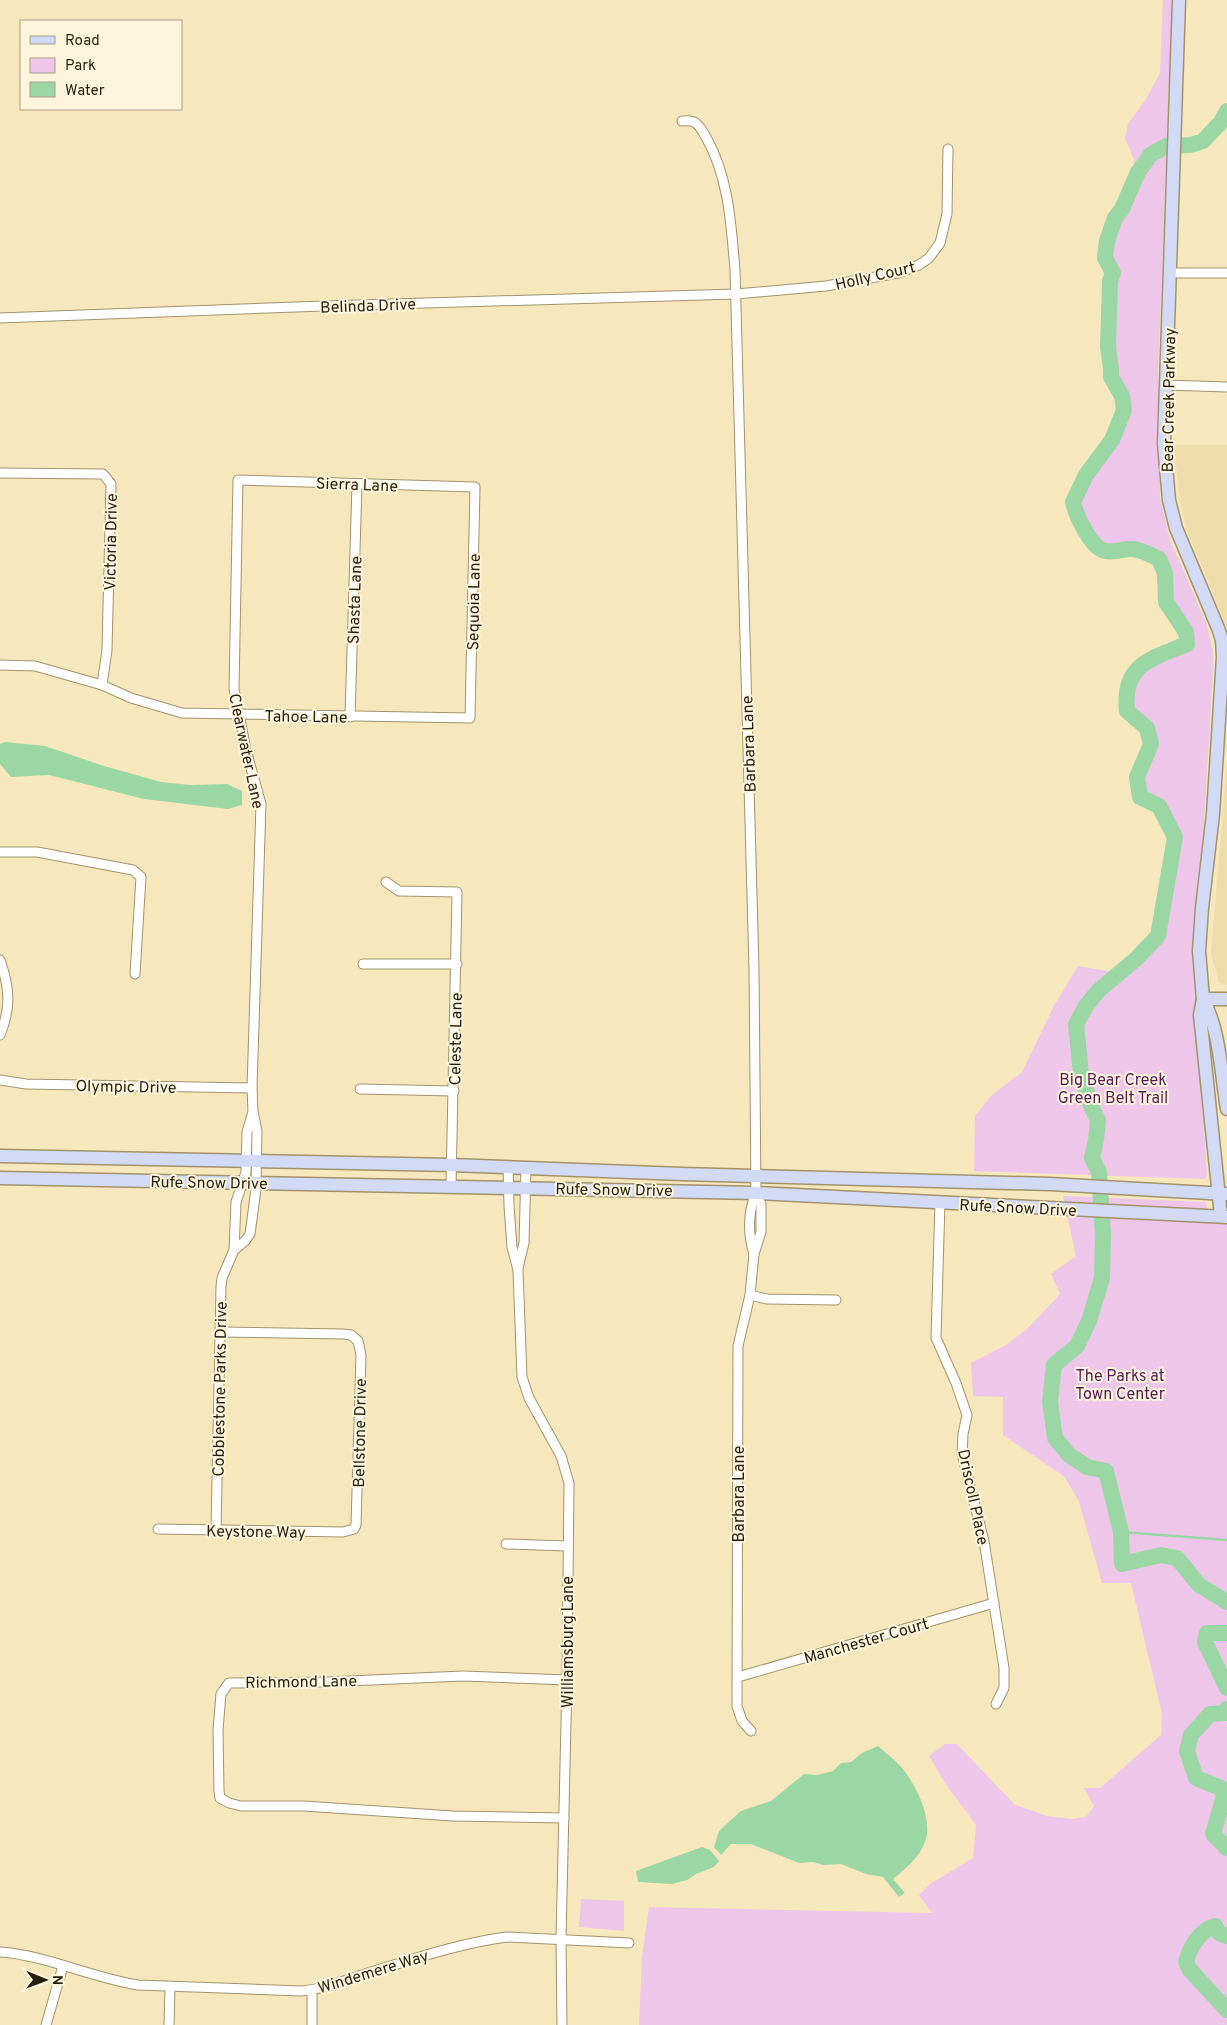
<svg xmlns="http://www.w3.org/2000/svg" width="1227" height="2025" font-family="Overpass,sans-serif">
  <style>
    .built { fill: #efdcab }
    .green { fill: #eec6ea }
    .water { fill: #9bd7a5 }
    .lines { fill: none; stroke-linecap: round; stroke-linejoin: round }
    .stream { stroke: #9bd7a5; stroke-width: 2.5 }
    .river { stroke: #9bd7a5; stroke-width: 16 }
    .street-casing { stroke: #a3936c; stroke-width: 11 }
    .secondary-casing { stroke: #a3936c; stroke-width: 15 }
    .street { stroke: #fff; stroke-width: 9 }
    .secondary { stroke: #d2daf5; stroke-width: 12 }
    .labels { text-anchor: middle; stroke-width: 4; stroke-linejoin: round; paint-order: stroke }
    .street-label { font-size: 16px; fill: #251f0f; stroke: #fef5dc }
    .park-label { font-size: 16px; fill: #591957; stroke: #fef5dc }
  </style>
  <rect width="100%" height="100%" fill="#f7e7bd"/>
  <g class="built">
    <path d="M1174,445h53v182l-40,-97 -7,-28z"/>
    <path d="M1227,761v224l-8,-2 -8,-30z"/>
  </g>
  <g class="green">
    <path d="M1163,0h9l-14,376 2,121 10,43 37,85 6,27v18l-11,186 -8,55 -1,28 14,237 -2,3 -231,-8 1,-55 16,-20 31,-24 33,-68 23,-38 41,7 39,-37 17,-99 -16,-31 -19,-9 -3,-20 14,-33 -4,-16 -20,-17c-5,-47 24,-52 60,-67l-1,-12 -20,-30 -1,-29 -6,-14 -14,-7 -12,-3 -28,2 -10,-5 -18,-28 -4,-16 13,-27 26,-35 12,-30 -2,-14 -11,-19 -3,-30 2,-66 3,-8 -8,-15 2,-17 25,-60 2,-22 -9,-20 3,-15 18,-25 14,-26z"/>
    <path d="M1063,1196l142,6 3,7 19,1v815h-588l3,-68 7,-50 283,6 -13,-18 11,-11 43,-26 3,-33 -31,-42 -16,-27 16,-12h12l58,61 32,11 24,3 15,-2 8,-11 -10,-18h16l61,-53 1,-21 -31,-131h-29l-23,-81 -14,-25 -62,-42v-38l-30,-1 -2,-33 35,-18 23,-18 31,-33 -9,-20 25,-18z"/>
    <path d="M581,1899l43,2v30l-45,-4z"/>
  </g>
  <g class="water">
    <path d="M5,742l40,4 59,20 57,16 30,3 36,-1 15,7v14l-14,4 -84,-10 -95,-24 -38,2 -11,-13v-20z"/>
    <path d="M878,1746c9,8 21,17 28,27 12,17 27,48 19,69 -6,16 -20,27 -32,37l12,14 -6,4 -16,-20 -17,-3 -25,-10 -18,1 -10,-3 -14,1 -48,-19h-20l-10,11 -7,-8 5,-16 22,-20 30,-10 33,-27 13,1 16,-4 8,-8 10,-1 11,-9z"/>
    <path d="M702,1847l8,3 9,11 -5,6 -18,7 -9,6 -16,4 -33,-2 -2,-11z"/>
  </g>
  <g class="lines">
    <path class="stream" d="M1121,1532l106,8"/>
    <g class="river">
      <path d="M1227,111l-6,11 -18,19 -12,4 -25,1 -16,9 -3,5 -9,12 -16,37 -7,9 -8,23 -2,17 8,15 -3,8 -2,66 3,22v8l11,19 2,14 -12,30 -26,35 -13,27c3,13 18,47 33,49 9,2 19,-3 27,-2 9,1 18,6 26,10l6,14 1,29 20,30 1,12c-36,15 -65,20 -60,67l20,17 4,16 -14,33 3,20 19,9 16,31 -17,99 -22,23 -38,32 -12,15 -10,18 5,50 11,34 6,12 -2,20 -4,18 7,14 4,62 -1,44 -13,43 -12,25 -23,19 -4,37 5,36 14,17 18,12 19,4 15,61 1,32 39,-9 16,3 22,27 28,17"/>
      <path d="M1227,1633h-20l-2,9 22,46"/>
      <path d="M1227,1709v4l-17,1 -19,21 -4,16 9,27 25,10 3,8 -11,38 14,14"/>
      <path d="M1227,1936l-8,-3 -4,-7c-15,4 -25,21 -29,36l4,8 37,40"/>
    </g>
    <defs>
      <g id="street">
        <path d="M682,121c4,0 8,-1 12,1 6,3 9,10 12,15 23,41 25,87 29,133l19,699 2,224c-8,19 -8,41 -2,61"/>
        <path d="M1170,273h57"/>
        <path d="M0,318l324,-12 412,-12 90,-8 72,-13 21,-8 10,-7 11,-15 7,-29 1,-65"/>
        <path d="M1166,385l61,2"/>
        <path d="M0,473l103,1 8,10 -4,166 -5,35"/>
        <path d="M0,665l35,1 67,19 29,13 51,15 288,5 5,-231 -237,-7 -4,209 12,61 15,54 -9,284 1,24 4,19 -1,58 -6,45 -5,7 -11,9"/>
        <path d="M350,717l7,-233"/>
        <path d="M0,852h37l96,18 8,7 -6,97"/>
        <path d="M386,882l13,9 58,1 -6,294"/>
        <path d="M0,960c10,28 11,48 0,75"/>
        <path d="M363,964h94"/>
        <path d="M0,1080l26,4 226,4"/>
        <path d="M360,1089l94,2"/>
        <path d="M508,1167l1,39 3,41 6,23 4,107 7,21 32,58 8,27 -2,197 -6,258 1,87"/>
        <path d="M940,1202l-4,136 20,45 11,32 -4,19 -1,20 22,87 20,127v20l-8,16"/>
        <path d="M518,1268l6,-25 2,-75"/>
        <path d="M750,1295l17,4 69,1"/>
        <path d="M158,1529l185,3 11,-3 2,-4 5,-170 -3,-14 -7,-6 -8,-1 -123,-2"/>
        <path d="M216,1530l5,-243 1,-9 12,-28 2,-48 10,-30 1,-40 6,-20"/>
        <path d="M506,1544l61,2"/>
        <path d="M738,1677l256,-74"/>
        <path d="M751,1731l-9,-10 -5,-15 1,-360 12,-51 4,-41 7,-22v-28l-5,-11"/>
        <path d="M564,1818l-111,-2 -149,-10h-63l-12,-3 -9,-5 -1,-7 -1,-61 3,-36 8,-11 97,-1 137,-6 104,4"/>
        <path d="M0,1952c45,3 93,26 138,33l163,6c23,-2 45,-11 67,-18 46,-14 92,-30 139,-36l122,6"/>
        <path d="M312,1990v35"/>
        <path d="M46,2025l17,-59"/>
        <path d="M169,2025l1,-38"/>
      </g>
      <g id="secondary">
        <path d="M1179,0l-15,444 5,56 7,28 42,100 4,12 1,17 -10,157 -11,94 -3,43 4,48 -3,16 21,201"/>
        <path d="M1203,999c17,31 18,75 24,110"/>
        <path d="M1203,999h24"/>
        <path d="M0,1156l452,9 230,9 368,10 177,10"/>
        <path d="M0,1178l756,15 471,24"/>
      </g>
    </defs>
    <use href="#street" class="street-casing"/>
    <use href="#secondary" class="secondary-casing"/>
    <use href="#street" class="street"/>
    <use href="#secondary" class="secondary"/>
  </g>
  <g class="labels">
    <g class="street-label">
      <text transform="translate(875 275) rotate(-13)" y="6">Holly Court</text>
      <text transform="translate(368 305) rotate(-2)" y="6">Belinda Drive</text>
      <text transform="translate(1168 400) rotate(-89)" y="6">Bear Creek Parkway</text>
      <text transform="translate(357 484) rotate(2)" y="6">Sierra Lane</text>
      <text transform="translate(110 542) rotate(-89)" y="6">Victoria Drive</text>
      <text transform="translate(354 600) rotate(-88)" y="6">Shasta Lane</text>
      <text transform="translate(473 602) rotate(-89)" y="6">Sequoia Lane</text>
      <text transform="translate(306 716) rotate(1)" y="6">Tahoe Lane</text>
      <text transform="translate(748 744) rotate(-92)" y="6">Barbara Lane</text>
      <text transform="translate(247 751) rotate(78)" y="6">Clearwater Lane</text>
      <text transform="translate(455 1039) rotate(-89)" y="6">Celeste Lane</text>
      <text transform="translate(126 1086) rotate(1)" y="6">Olympic Drive</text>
      <text transform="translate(209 1182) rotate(1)" y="6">Rufe Snow Drive</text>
      <text transform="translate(614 1189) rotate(1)" y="6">Rufe Snow Drive</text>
      <text transform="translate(1018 1207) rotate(3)" y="6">Rufe Snow Drive</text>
      <text transform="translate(219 1389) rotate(-89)" y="6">Cobblestone Parks Drive</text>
      <text transform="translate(359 1433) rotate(-89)" y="6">Bellstone Drive</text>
      <text transform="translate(738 1494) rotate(-90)" y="6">Barbara Lane</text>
      <text transform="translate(974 1497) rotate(78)" y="6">Driscoll Place</text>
      <text transform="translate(256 1531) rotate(1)" y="6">Keystone Way</text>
      <text transform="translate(866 1640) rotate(-16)" y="6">Manchester Court</text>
      <text transform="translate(567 1642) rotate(-90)" y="6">Williamsburg Lane</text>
      <text transform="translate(301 1681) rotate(-1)" y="6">Richmond Lane</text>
      <text transform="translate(373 1971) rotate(-17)" y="6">Windemere Way</text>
    </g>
    <g class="park-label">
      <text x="1113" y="1085">Big Bear Creek<tspan x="1113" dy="18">Green Belt Trail</tspan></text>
      <text x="1120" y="1381">The Parks at<tspan x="1120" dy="18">Town Center</tspan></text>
    </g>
  </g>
  <rect x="20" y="20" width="162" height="90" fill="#fef5dc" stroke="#a79f8a"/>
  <rect x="30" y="36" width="25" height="8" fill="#d2daf5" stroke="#a79f8a"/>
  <text x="65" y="45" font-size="15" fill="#251f0f">Road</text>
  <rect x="30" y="58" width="25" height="15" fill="#eec6ea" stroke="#a79f8a"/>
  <text x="65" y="70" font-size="15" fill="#251f0f">Park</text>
  <rect x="30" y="82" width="25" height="15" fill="#9bd7a5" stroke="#a79f8a"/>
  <text x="65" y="95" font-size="15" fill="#251f0f">Water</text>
  <g transform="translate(45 1980) rotate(91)" stroke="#fef5dc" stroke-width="4" paint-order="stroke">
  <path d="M0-4L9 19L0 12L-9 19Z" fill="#251f0f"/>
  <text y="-8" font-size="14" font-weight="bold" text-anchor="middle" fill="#251f0f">N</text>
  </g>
</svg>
